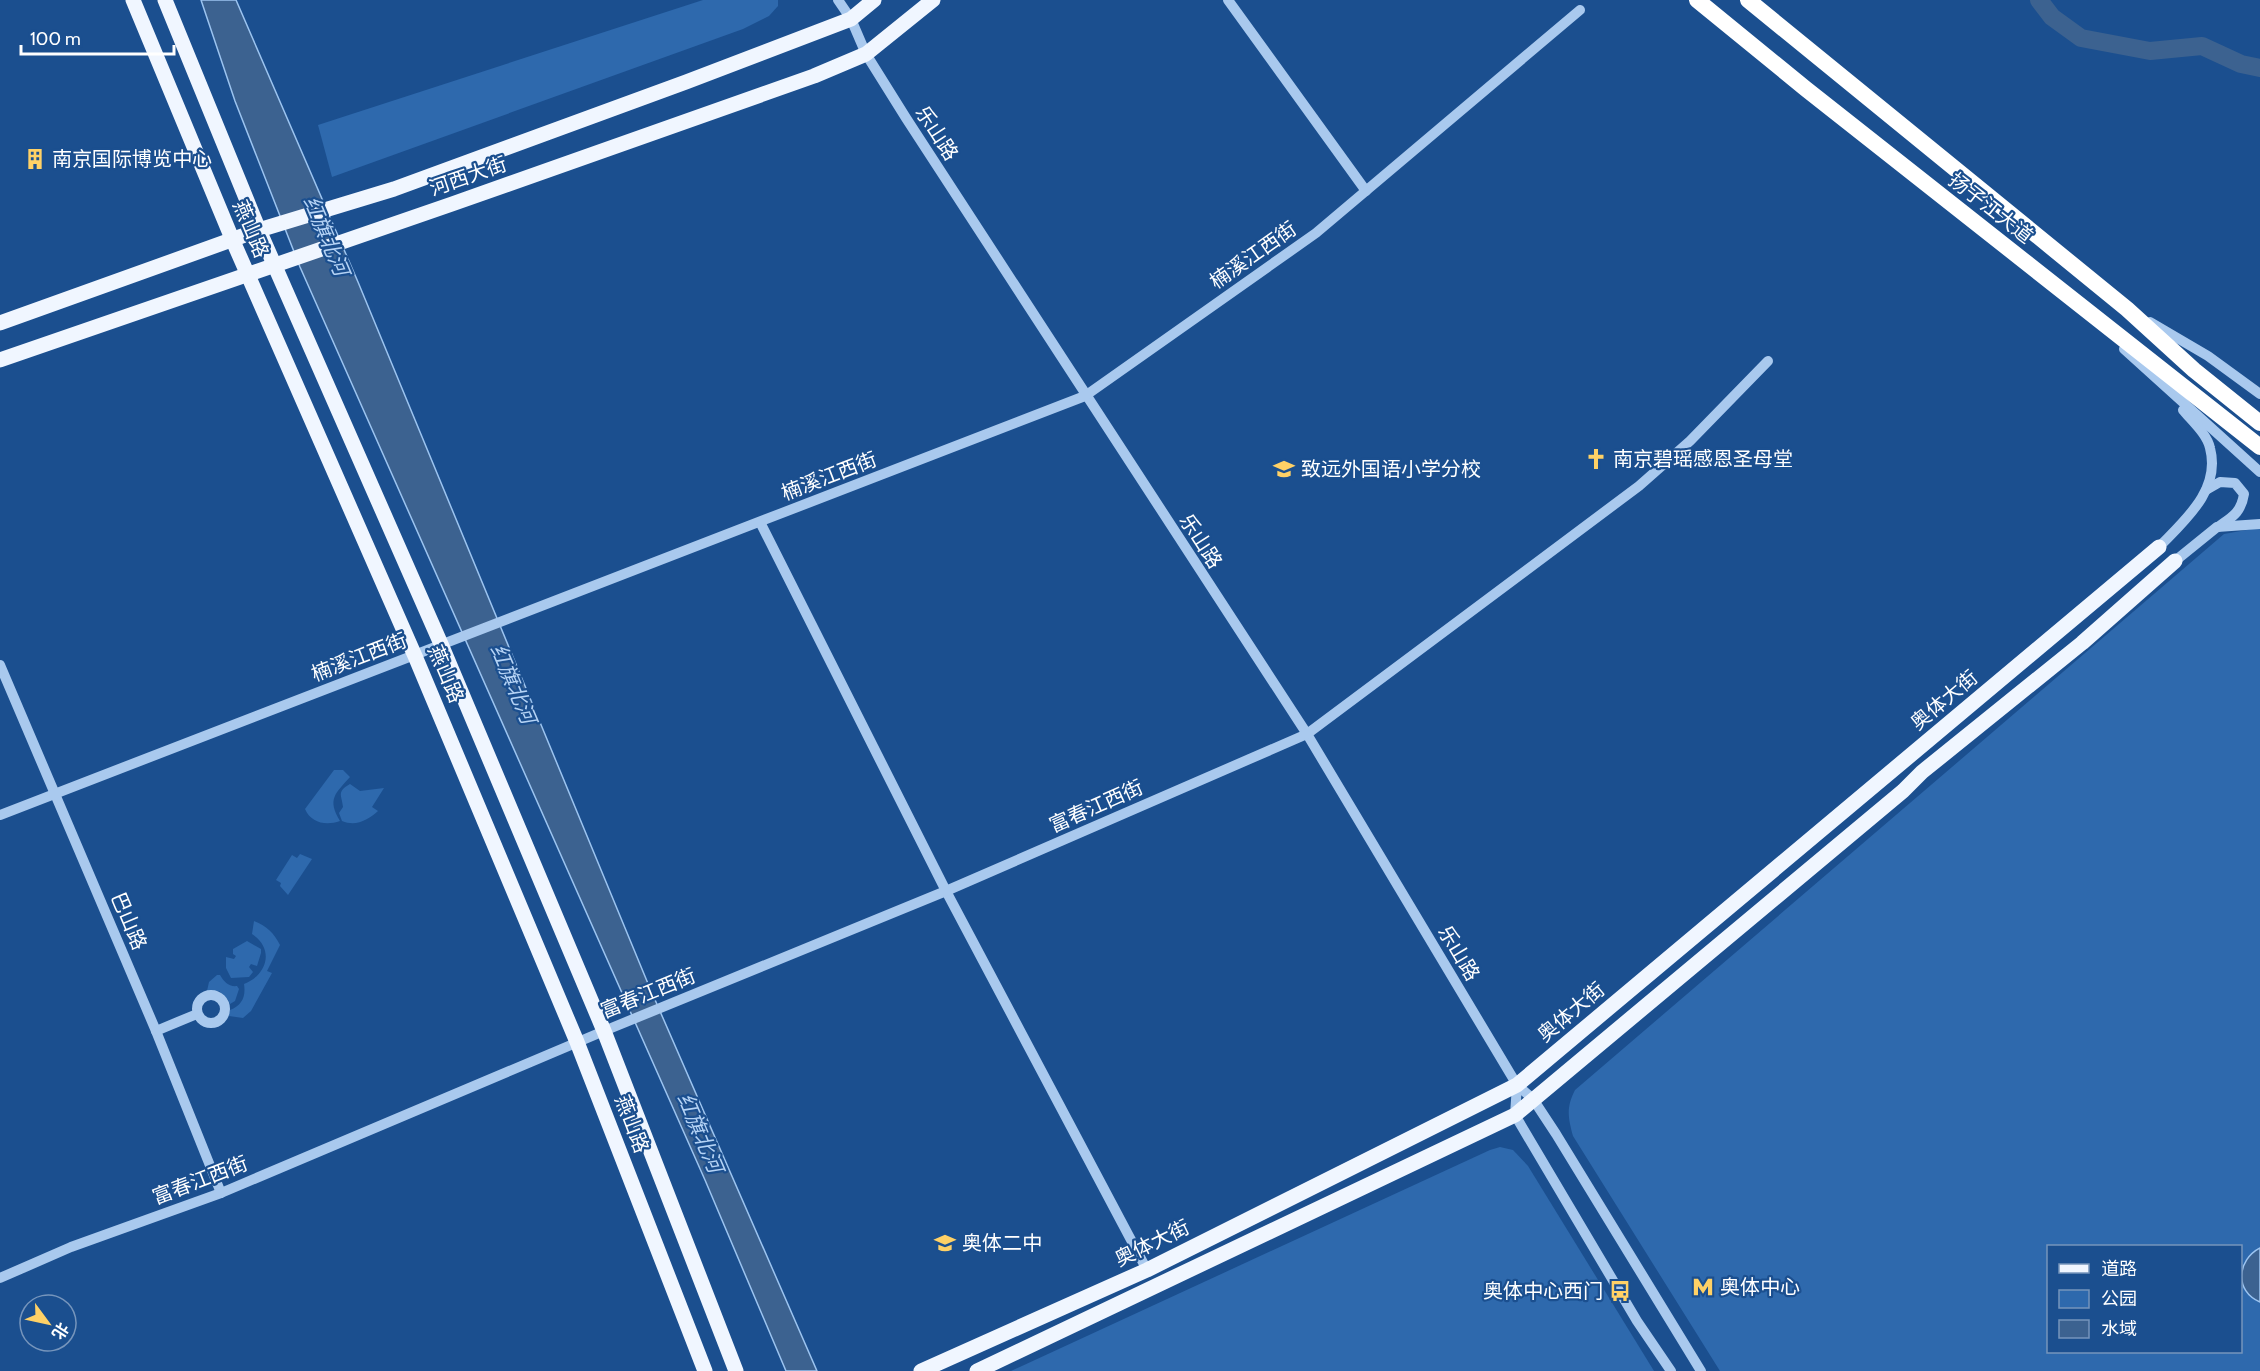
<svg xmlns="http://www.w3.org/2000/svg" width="2260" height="1371" font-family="Cabin,'Noto Sans SC',sans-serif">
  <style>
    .green { fill: #2e69ad; fill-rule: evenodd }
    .water { fill: #3c6290; stroke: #9cc4f0; stroke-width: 1.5 }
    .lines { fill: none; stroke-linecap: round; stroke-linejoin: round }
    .river { stroke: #3c6290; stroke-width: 18 }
    .minor { stroke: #a9c9ee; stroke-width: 10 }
    .major { stroke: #f0f6ff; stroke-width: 15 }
    .highway { stroke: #fff; stroke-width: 16 }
    .labels { text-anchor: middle; stroke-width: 4.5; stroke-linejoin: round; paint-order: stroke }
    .street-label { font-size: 20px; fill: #fff; stroke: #1b4f8f }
    .poi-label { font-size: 20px; fill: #fff; stroke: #1b4f8f; text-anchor: start }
    .water-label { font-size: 21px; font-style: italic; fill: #b5d3f5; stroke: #1b4f8f }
  </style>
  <rect width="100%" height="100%" fill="#1b4f8f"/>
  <g class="green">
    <path d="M703,0h75v6l-9,10 -26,13 -411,148 -14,-52z"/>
    <path d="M2252,529h8v842h-540l-147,-235c-5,-19 -7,-28 2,-46l649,-556zM2048,1246h192v106h-192z"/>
    <path d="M334,770h9l7,7c-15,17 -23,22 -10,44 -14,5 -29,2 -35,-12z"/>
    <path d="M350,784l10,7 24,-3 -12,19 6,4c-10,9 -22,16 -36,10l-3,-8 4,-6c-1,-12 -7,-15 7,-23z"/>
    <path d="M300,854l12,5 -24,36 -8,-9 1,-3 -5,-3 16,-25 5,3z"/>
    <path d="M254,921c13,5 20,12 26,24l-13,26 5,2 -21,38 -8,7 -14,-2 1,-6c12,-5 16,-13 14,-26 23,-9 31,-35 8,-50z"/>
    <path d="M247,941l14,8v4l-4,13 -6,-2 -2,3 4,5 -4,5 -18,1 -5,-10v-11l8,2 2,-3 -3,-2v-5z"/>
    <path d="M217,975h3c4,7 9,12 17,11l2,3 -4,12 -5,3 -2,-4 -9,-9h-12l2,-9z"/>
    <path d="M1500,1147l13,3 15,16 126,205h-643l479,-221z"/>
  </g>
  <g class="water">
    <path d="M201,0h35l122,282 291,704 168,385h-31l-81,-191 -405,-913 -65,-166z"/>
    <path d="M2260,1248v54c-26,-11 -23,-42 0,-54z"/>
  </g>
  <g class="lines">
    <path class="river" d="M2039,0l13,17 29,21 69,13 52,-5 39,18 19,4"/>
    <g class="minor">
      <path d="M838,0l13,19 15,35 40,64 401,616 210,351 -2,30 122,206 34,50"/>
      <path d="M1228,0l138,191"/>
      <path d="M2150,322l58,34 52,38"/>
      <path d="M2124,349l136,123"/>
      <path d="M2206,490l14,-8 15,1 9,11c-3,19 -12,23 -26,33"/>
      <path d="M760,522l186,369 201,379"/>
      <path d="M2159,547c26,-27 62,-57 51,-99 -3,-14 -18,-27 -27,-38"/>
      <path d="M2175,561l42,-34 43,-3"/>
      <path d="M0,665l156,366 65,162"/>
      <path d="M0,815l1085,-419 231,-163 264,-223"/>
      <circle cx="211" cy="1009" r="14"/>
      <path d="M156,1031l41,-17"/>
      <path d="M1517,1085l16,14 23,35 145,237"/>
      <path d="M0,1278l71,-31 150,-54 383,-162 342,-140 361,-157 332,-248 51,-45 78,-80"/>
    </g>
    <g class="major">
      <path d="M133,0l100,241 182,415 162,386 128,329"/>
      <path d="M165,0l94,230 182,414 163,387 132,340"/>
      <path d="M0,323l259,-93 135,-41 292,-107 165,-63 23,-19"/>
      <path d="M0,360l452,-156 362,-128 52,-22 67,-54"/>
      <path d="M921,1371l226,-101 370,-185 642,-538"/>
      <path d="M977,1371l538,-256 388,-324 19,-19 160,-129 93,-82"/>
    </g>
    <g class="highway">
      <path d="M1697,0l109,89 454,358"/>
      <path d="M1748,0l379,309 67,61 66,53"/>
    </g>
  </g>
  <defs>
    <symbol id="building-bare" viewBox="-9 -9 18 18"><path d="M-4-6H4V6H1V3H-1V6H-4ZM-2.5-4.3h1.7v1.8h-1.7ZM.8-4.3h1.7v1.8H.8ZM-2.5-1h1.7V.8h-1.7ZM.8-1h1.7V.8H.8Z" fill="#ffd166" stroke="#1b4f8f" stroke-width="2.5" paint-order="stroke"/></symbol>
    <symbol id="church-bare" viewBox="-9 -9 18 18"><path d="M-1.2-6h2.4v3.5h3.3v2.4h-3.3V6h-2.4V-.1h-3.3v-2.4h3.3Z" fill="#ffd166" stroke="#1b4f8f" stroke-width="2.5" paint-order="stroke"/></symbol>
    <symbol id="school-bare" viewBox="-9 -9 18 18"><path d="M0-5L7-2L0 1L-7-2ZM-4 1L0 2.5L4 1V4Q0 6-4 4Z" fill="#ffd166" stroke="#1b4f8f" stroke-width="2.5" paint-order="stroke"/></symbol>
    <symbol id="metro-bare" viewBox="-9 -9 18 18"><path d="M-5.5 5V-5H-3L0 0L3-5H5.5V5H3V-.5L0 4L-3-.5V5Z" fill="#ffd166" stroke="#1b4f8f" stroke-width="2.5" paint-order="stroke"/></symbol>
    <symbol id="bus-bare" viewBox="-9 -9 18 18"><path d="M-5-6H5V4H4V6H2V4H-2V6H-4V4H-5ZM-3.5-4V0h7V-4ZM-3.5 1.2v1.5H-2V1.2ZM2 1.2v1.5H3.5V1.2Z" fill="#ffd166" stroke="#1b4f8f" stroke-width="2.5" paint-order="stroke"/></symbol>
  </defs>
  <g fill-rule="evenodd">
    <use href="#building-bare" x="20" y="144" width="30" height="30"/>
    <use href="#church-bare" x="1581" y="444" width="30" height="30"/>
    <use href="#school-bare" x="1269" y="454" width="30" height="30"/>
    <use href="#school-bare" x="930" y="1228" width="30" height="30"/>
    <use href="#metro-bare" x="1688" y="1272" width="30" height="30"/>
    <use href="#bus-bare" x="1605" y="1276" width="30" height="30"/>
  </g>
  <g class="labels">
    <g class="street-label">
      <text transform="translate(937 133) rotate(57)" y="7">乐山路</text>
      <text transform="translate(468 176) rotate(-19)" y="7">河西大街</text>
      <text transform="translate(1991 208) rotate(38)" y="7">扬子江大道</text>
      <text transform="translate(251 229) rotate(67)" y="7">燕山路</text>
      <text transform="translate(1253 255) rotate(-35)" y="7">楠溪江西街</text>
      <text transform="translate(829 476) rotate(-21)" y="7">楠溪江西街</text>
      <text transform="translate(1201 541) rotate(57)" y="7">乐山路</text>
      <text transform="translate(359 657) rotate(-21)" y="7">楠溪江西街</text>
      <text transform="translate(446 674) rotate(67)" y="7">燕山路</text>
      <text transform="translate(1944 700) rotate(-40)" y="7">奥体大街</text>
      <text transform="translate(1096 806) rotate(-24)" y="7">富春江西街</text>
      <text transform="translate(129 921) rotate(67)" y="7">巴山路</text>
      <text transform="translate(1459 953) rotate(59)" y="7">乐山路</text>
      <text transform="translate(648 993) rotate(-22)" y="7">富春江西街</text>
      <text transform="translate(1571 1012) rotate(-40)" y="7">奥体大街</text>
      <text transform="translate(632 1124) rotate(69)" y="7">燕山路</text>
      <text transform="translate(200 1180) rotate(-21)" y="7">富春江西街</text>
      <text transform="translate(1152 1243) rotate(-26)" y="7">奥体大街</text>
    </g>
    <g class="poi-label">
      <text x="52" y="166">南京国际博览中心</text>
      <text x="1613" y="466">南京碧瑶感恩圣母堂</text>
      <text x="1301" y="476">致远外国语小学分校</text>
      <text x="962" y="1250">奥体二中</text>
      <text x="1720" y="1294">奥体中心</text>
      <text x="1603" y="1298" text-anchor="end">奥体中心西门</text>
    </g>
    <g class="water-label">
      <text transform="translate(326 236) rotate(67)" y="7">红旗北河</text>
      <text transform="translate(513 684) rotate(67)" y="7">红旗北河</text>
      <text transform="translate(700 1133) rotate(67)" y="7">红旗北河</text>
    </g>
  </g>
  <rect x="2047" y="1245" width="195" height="108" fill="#1b4f8f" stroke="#7695bc" stroke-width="1.5"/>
  <rect x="2059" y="1264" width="30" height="9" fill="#f0f6ff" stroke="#7695bc" stroke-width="1.5"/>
  <text x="2101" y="1275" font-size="18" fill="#ffffff">道路</text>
  <rect x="2059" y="1290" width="30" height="18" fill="#2e69ad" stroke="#7695bc" stroke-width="1.5"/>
  <text x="2101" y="1305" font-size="18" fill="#ffffff">公园</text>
  <rect x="2059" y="1320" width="30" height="18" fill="#3c6290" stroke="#7695bc" stroke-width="1.5"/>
  <text x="2101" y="1335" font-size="18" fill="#ffffff">水域</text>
  <g transform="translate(48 1323) rotate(123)"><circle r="28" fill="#1b4f8f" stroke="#7695bc" stroke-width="1.5"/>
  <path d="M0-4.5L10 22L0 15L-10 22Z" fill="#ffd166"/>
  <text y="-9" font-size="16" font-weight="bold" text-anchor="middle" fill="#ffffff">北</text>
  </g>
  <path d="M21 45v9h153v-9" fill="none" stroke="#ffffff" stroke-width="3"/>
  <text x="30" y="45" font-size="18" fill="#ffffff" stroke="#1b4f8f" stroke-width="4.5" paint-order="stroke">100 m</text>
</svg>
